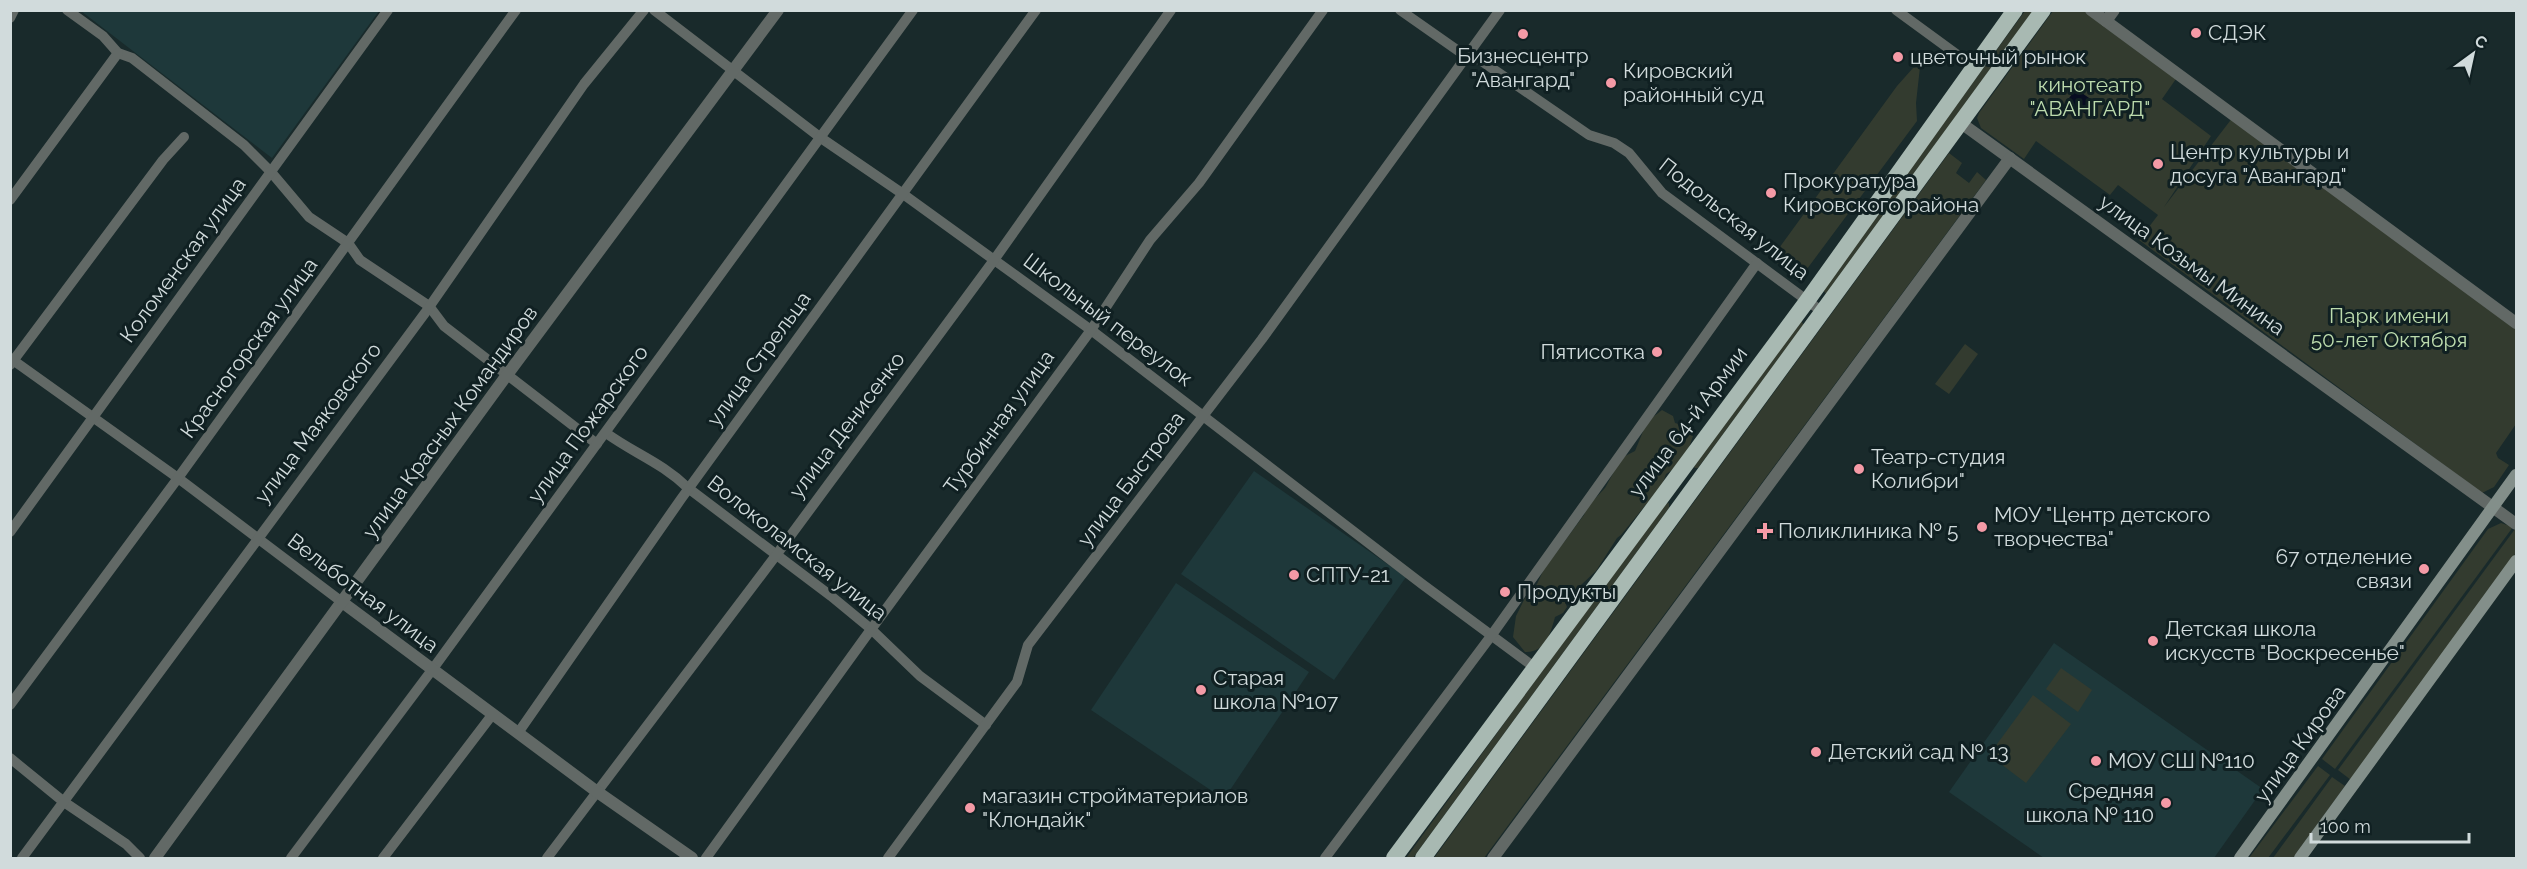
<svg xmlns="http://www.w3.org/2000/svg" width="2527" height="869" font-family="Raleway,sans-serif">
  <style>
    .built { fill: #1e383a }
    .green { fill: #333b2f }
    .water { fill: #080d21 }
    .lines { fill: none; stroke-linecap: round; stroke-linejoin: round }
    .minor { stroke: #626966; stroke-width: 10 }
    .tertiary { stroke: #626966; stroke-width: 12 }
    .secondary { stroke: #838f8a; stroke-width: 12 }
    .trunk { stroke: #a8b9b2; stroke-width: 16 }
    .poi-dot { fill: #f49aa6; stroke: #102022; stroke-width: 2 }
    .labels { text-anchor: middle; stroke-width: 6; stroke-linejoin: round; paint-order: stroke }
    .poi-label { font-size: 21px; fill: #d1dbdc; stroke: #102022; text-anchor: start }
    .park-label { font-size: 21px; fill: #bcdbad; stroke: #102022 }
    .street-label { font-size: 21px; fill: #d1dbdc; stroke: #102022 }
  </style>
  <rect width="100%" height="100%" fill="#192a2b"/>
  <g class="built">
    <path d="M81,11h298l-107,147z"/>
    <path d="M1254,471l152,106 -72,103 -153,-106z"/>
    <path d="M1176,583l133,89 -85,127 -133,-89z"/>
    <path d="M2054,643l209,146 -49,69h-170l-95,-66z"/>
  </g>
  <g class="green">
    <path d="M2025,11h8l-207,283 -3,-4 2,-4z"/>
    <path d="M2053,11h32l93,65 -16,23 49,37 -47,71 69,-90 283,208v99l-20,29 2,5 11,7 -15,22 -12,6 -343,-253 19,-25 -40,-30 -8,10 -74,-54 -12,18 -43,-31 -4,-10 2,-5z"/>
    <path d="M1920,67l-4,36 1,18 -113,152 -8,3 -25,-17 126,-173 16,-18z"/>
    <path d="M1949,153l13,10 -6,10 13,10 8,-11 9,8 -502,678h-50z"/>
    <path d="M1801,321l3,4 -106,143h-3l-2,-2z"/>
    <path d="M1965,344l13,10 -29,40 -14,-10z"/>
    <path d="M1662,410l11,6 2,7 15,4 3,9 -6,17 -12,15 -9,6 -4,11 -41,50 -4,3 -21,33 -28,26 -3,5 2,5 -4,6 -8,4c-4,14 -9,36 -30,35l-12,-15 3,-21 9,-18 12,-14 7,-15 40,-54 3,-8 18,-19 11,-20 9,-12 10,-5 9,-22 9,-12z"/>
    <path d="M1669,503v5l-256,350h-7l258,-354z"/>
    <path d="M2501,523l12,4 -178,242 -13,-10 166,-230z"/>
    <path d="M2515,529l1,24 -165,227 -13,-10z"/>
    <path d="M2061,668l31,22 -14,22 -32,-23z"/>
    <path d="M2033,695l38,29 -45,59 -37,-28z"/>
    <path d="M2318,766l12,9 -62,83h-19z"/>
    <path d="M2332,777l13,9 -52,72h-20z"/>
  </g>
  <path class="water" d="M2076,89l19,13 -9,12 -20,-12z"/>
  <g class="lines">
    <g class="minor">
      <path d="M67,10l36,26 15,17 14,5 112,87 27,27 38,45 39,26 12,17 69,46 15,20 153,118"/>
      <path d="M654,10l167,128 82,56 188,136 331,254 112,83"/>
      <path d="M1400,10l67,47 13,3 109,75 25,8 15,10 33,40 162,120"/>
      <path d="M1896,10l78,57"/>
      <path d="M10,18l4,-8"/>
      <path d="M10,200l108,-147"/>
      <path d="M10,358l168,120 164,124"/>
      <path d="M10,365l153,-205 21,-23"/>
      <path d="M606,433c29,21 55,29 82,55l143,108 40,33 49,47 66,49"/>
      <path d="M10,532l378,-522"/>
      <path d="M10,705l168,-227 338,-468"/>
      <path d="M518,733l163,-234 355,-489"/>
      <path d="M10,758l54,44 62,42 14,14"/>
      <path d="M22,858l403,-545 159,-229 60,-74"/>
      <path d="M291,858l141,-188 481,-660"/>
      <path d="M383,858l109,-143"/>
      <path d="M547,858l227,-300 220,-298 177,-250"/>
      <path d="M706,858l158,-219 227,-309 59,-90 49,-57 124,-173"/>
      <path d="M888,858l129,-176 11,-37 234,-306 238,-329"/>
      <path d="M1325,858l166,-222 266,-373"/>
    </g>
    <g class="tertiary">
      <path d="M2091,10l425,313"/>
      <path d="M2106,21l8,-11"/>
      <path d="M1961,123l555,401"/>
      <path d="M342,602l254,189 96,67"/>
      <path d="M155,858l349,-479 274,-369"/>
      <path d="M1493,858l517,-700"/>
    </g>
    <g class="secondary">
      <path d="M2240,858l276,-383"/>
      <path d="M2300,858l216,-297"/>
    </g>
    <g class="trunk">
      <path d="M1394,858l413,-557 208,-291"/>
      <path d="M1423,858l620,-848"/>
    </g>
  </g>
  <g class="poi-dot">
    <circle cx="2196" cy="33" r="6"/>
    <circle cx="1523" cy="34" r="6"/>
    <circle cx="1898" cy="57" r="6"/>
    <circle cx="1611" cy="83" r="6"/>
    <circle cx="2158" cy="164" r="6"/>
    <circle cx="1771" cy="193" r="6"/>
    <circle cx="1657" cy="352" r="6"/>
    <circle cx="1859" cy="469" r="6"/>
    <circle cx="1982" cy="527" r="6"/>
    <path d="M1762 522h6v6h6v6h-6v6h-6v-6h-6v-6h6z"/>
    <circle cx="2424" cy="569" r="6"/>
    <circle cx="1294" cy="575" r="6"/>
    <circle cx="1505" cy="592" r="6"/>
    <circle cx="2153" cy="641" r="6"/>
    <circle cx="1201" cy="690" r="6"/>
    <circle cx="1816" cy="752" r="6"/>
    <circle cx="2096" cy="761" r="6"/>
    <circle cx="2166" cy="803" r="6"/>
    <circle cx="970" cy="808" r="6"/>
  </g>
  <g class="labels">
    <g class="poi-label">
      <text x="2208" y="40">СДЭК</text>
      <text x="1523" y="63" text-anchor="middle">Бизнесцентр<tspan x="1523" dy="24">"Авангард"</tspan></text>
      <text x="1910" y="64">цветочный рынок</text>
      <text x="1623" y="78">Кировский<tspan x="1623" dy="24">районный суд</tspan></text>
      <text x="2170" y="159">Центр культуры и<tspan x="2170" dy="24">досуга "Авангард"</tspan></text>
      <text x="1783" y="188">Прокуратура<tspan x="1783" dy="24">Кировского района</tspan></text>
      <text x="1645" y="359" text-anchor="end">Пятисотка</text>
      <text x="1871" y="464">Театр-студия<tspan x="1871" dy="24">Колибри"</tspan></text>
      <text x="1994" y="522">МОУ "Центр детского<tspan x="1994" dy="24">творчества"</tspan></text>
      <text x="1778" y="538">Поликлиника № 5</text>
      <text x="2412" y="564" text-anchor="end">67 отделение<tspan x="2412" dy="24">связи</tspan></text>
      <text x="1306" y="582">СПТУ-21</text>
      <text x="1517" y="599">Продукты</text>
      <text x="2165" y="636">Детская школа<tspan x="2165" dy="24">искусств "Воскресенье"</tspan></text>
      <text x="1213" y="685">Старая<tspan x="1213" dy="24">школа №107</tspan></text>
      <text x="1828" y="759">Детский сад № 13</text>
      <text x="2108" y="768">МОУ СШ №110</text>
      <text x="2154" y="798" text-anchor="end">Средняя<tspan x="2154" dy="24">школа № 110</tspan></text>
      <text x="982" y="803">магазин стройматериалов<tspan x="982" dy="24">"Клондайк"</tspan></text>
    </g>
    <g class="park-label">
      <text x="2090" y="92">кинотеатр<tspan x="2090" dy="24">"АВАНГАРД"</tspan></text>
      <text x="2389" y="323">Парк имени<tspan x="2389" dy="24">50-лет Октября</tspan></text>
    </g>
    <g class="street-label">
      <text transform="translate(1734 219) rotate(38)" y="7">Подольская улица</text>
      <text transform="translate(183 260) rotate(-54)" y="7">Коломенская улица</text>
      <text transform="translate(2192 265) rotate(36)" y="7">улица Козьмы Минина</text>
      <text transform="translate(1108 320) rotate(37)" y="7">Школьный переулок</text>
      <text transform="translate(249 348) rotate(-54)" y="7">Красногорская улица</text>
      <text transform="translate(759 359) rotate(-54)" y="7">улица Стрельца</text>
      <text transform="translate(450 422) rotate(-54)" y="7">улица Красных Командиров</text>
      <text transform="translate(999 422) rotate(-54)" y="7">Турбинная улица</text>
      <text transform="translate(1688 422) rotate(-53)" y="7">улица 64-й Армии</text>
      <text transform="translate(318 423) rotate(-53)" y="7">улица Маяковского</text>
      <text transform="translate(588 424) rotate(-54)" y="7">улица Пожарского</text>
      <text transform="translate(847 425) rotate(-53)" y="7">улица Денисенко</text>
      <text transform="translate(1131 479) rotate(-53)" y="7">улица Быстрова</text>
      <text transform="translate(797 548) rotate(38)" y="7">Волоколамская улица</text>
      <text transform="translate(363 593) rotate(37)" y="7">Вельботная улица</text>
      <text transform="translate(2300 744) rotate(-54)" y="7">улица Кирова</text>
    </g>
  </g>
  <rect width="2527" height="869" fill="none" stroke="#d1dbdc" stroke-width="24"/>
  <g transform="translate(2473 54) rotate(33)" stroke="#102022" stroke-width="4.5" paint-order="stroke">
  <path d="M0-4.5L10 22L0 15L-10 22Z" fill="#d1dbdc"/>
  <text y="-9" font-size="16" font-weight="bold" text-anchor="middle" fill="#d1dbdc">С</text>
  </g>
  <path d="M2311 833v9h158v-9" fill="none" stroke="#d1dbdc" stroke-width="3"/>
  <text x="2320" y="833" font-size="18" fill="#d1dbdc" stroke="#102022" stroke-width="4.5" paint-order="stroke">100 m</text>
</svg>
